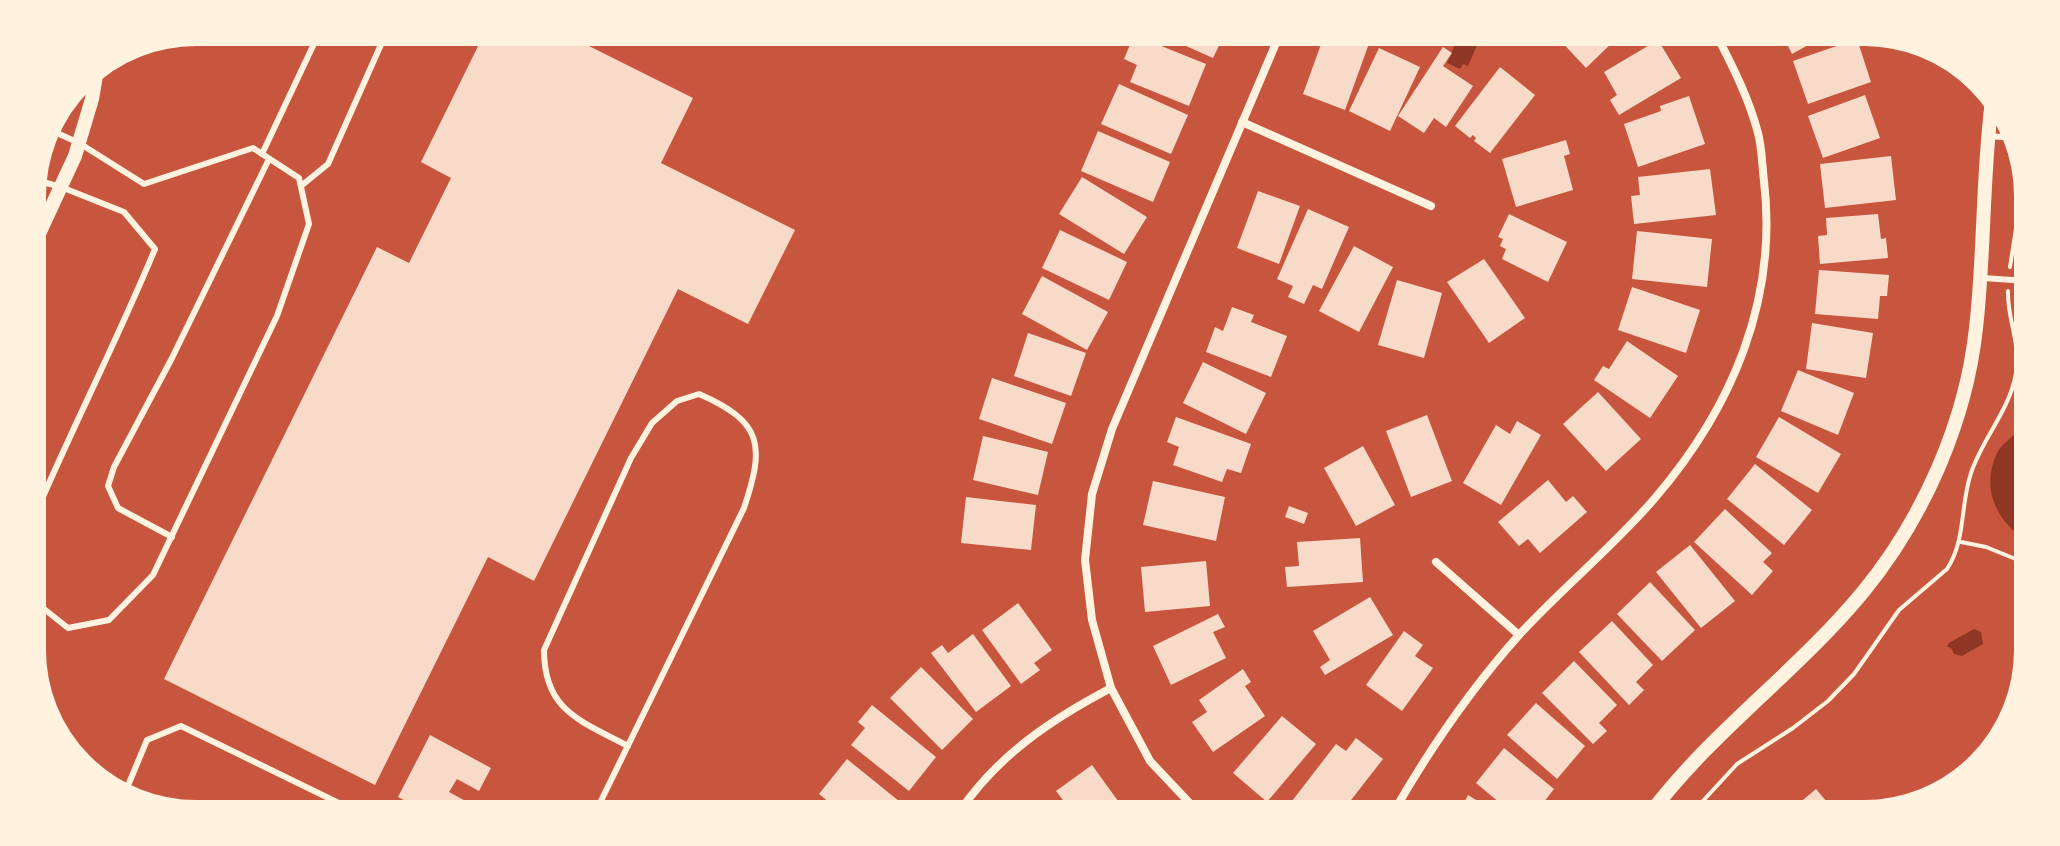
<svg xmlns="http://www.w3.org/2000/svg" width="2060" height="846" font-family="'Source Sans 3',sans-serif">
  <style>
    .water { fill: #8f3625 }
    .building { fill: #f7dbc8 }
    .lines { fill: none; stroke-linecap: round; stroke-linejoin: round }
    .path { stroke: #fff3e0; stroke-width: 4 }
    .service { stroke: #fff3e0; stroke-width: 6 }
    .minor { stroke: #fff3e0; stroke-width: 8 }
    .tertiary { stroke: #fff3e0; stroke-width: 14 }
    .rim { fill: none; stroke: #fff3e0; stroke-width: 4 }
  </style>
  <rect width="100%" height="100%" fill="#c8553d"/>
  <g class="water">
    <path d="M1458,37l20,6 -10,23 -5,-2 -3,5 -13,-6z"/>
    <path d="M2025,426l-2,113c-28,-22 -42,-51 -26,-86 5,-10 20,-20 28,-27z"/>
    <path d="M1974,629l7,3 2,12 -21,12 -8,-2 -2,-5 -5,-3 2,-3z"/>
  </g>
  <g class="building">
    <path d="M485,32h76l132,66 -32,65 134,67 -47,94 -70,-35 -144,292 -46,-24 -113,228 -211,-106 213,-432 32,16 42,-85 -30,-16z"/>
    <path d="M1134,35l72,29 -17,42 -59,-24 7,-17 -13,-6z"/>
    <path d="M1161,35h63l-11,23z"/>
    <path d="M1324,36l47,2 -26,72 -42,-16z"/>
    <path d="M1557,37h61l-32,31z"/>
    <path d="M1784,38h37l-29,16z"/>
    <path d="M1857,39l14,43 -63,22 -15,-43z"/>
    <path d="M1658,40l23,38 -62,37 -9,-15 7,-5 -13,-23z"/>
    <path d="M1443,47l9,6 -9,13 30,20 -27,41 -12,-9 -10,15 -26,-17z"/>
    <path d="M1379,48l41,19 -30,64 -41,-20z"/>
    <path d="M1500,67l35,28 -45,58 -16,-12 2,-3 -3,-3 -3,3 -15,-12z"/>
    <path d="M1119,84l69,31 -17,39 -70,-30z"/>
    <path d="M1865,95l15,43 -57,20 -15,-42z"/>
    <path d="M1689,96l16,48 -67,23 -14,-43 37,-13 -1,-5z"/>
    <path d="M1098,131l72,31 -17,40 -72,-31z"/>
    <path d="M1566,140l4,14 -6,2 9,34 -57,17 -14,-48z"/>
    <path d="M1891,156l5,44 -71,8 -5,-44z"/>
    <path d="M1710,169l6,46 -82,9 -3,-28 9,-1 -2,-18z"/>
    <path d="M1082,177l65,40 -23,37 -65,-40z"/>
    <path d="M1258,191l42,15 -21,58 -42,-16z"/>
    <path d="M1308,209l41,18 -27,62 -9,-4 -9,19 -16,-7 5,-11 -16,-7z"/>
    <path d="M1509,214l58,28 -19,40 -46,-23 4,-10 -6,-3 3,-7 -5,-2z"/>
    <path d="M1878,214l3,25 5,-1 2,20 -68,6 -2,-28 9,-1 -1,-17z"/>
    <path d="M1060,230l67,32 -18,38 -67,-32z"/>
    <path d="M1637,231l75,8 -5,48 -75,-8z"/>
    <path d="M1354,246l39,21 -34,65 -40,-21z"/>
    <path d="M1484,259l41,59 -36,25 -42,-61z"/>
    <path d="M1819,270l70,5 -2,21h-7l-2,23 -63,-5z"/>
    <path d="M1042,276l66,36 -21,38 -65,-36z"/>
    <path d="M1397,280l45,13 -18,65 -46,-13z"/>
    <path d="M1632,287l68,23 -14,43 -68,-23z"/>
    <path d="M1232,307l22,8 -3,7 36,14 -16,41 -65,-25 9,-25 8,4z"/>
    <path d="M1812,323l61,10 -7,45 -60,-9z"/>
    <path d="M1028,333l58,20 -15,43 -57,-20z"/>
    <path d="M1627,341l51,35 -28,42 -56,-38 9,-14 6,3z"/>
    <path d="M1203,362l63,31 -20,41 -63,-31z"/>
    <path d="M1798,370l56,23 -16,42 -57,-24z"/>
    <path d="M992,378l74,25 -14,41 -73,-25z"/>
    <path d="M1598,392l43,47 -35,32 -43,-47z"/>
    <path d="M1427,415l25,66 -41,16 -25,-66z"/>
    <path d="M1176,417l75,27 -10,29 -14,-4 -5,13 -49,-17 6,-18 -12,-5z"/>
    <path d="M1779,417l62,37 -23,39 -62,-36z"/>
    <path d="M1517,421l24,14 -40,70 -38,-22 33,-58 14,9z"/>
    <path d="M983,436l65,16 -10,43 -65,-15z"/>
    <path d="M1363,446l32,59 -39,21 -32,-58z"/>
    <path d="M1755,464l57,46 -28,35 -57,-46z"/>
    <path d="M1548,480l18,22 7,-6 14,16 -47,41 -12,-14 -9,7 -21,-24z"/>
    <path d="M1153,481l72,16 -9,44 -73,-16z"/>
    <path d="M966,497l70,8 -5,45 -70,-7z"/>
    <path d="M1289,506l19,7 -4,11 -19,-7z"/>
    <path d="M1725,509l47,44 -9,9 10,9 -21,24 -58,-53z"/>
    <path d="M1360,538l3,44 -76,5 -2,-20 14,-1 -2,-24z"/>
    <path d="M1690,545l45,56 -34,27 -45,-56z"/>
    <path d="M1206,561l4,45 -65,6 -4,-45z"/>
    <path d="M1650,582l45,48 -33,31 -45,-47z"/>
    <path d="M1370,597l23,38 -68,40 -5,-8 10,-7 -17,-29z"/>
    <path d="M1018,603l34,47 -18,13 6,7 -19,14 -39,-54z"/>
    <path d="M1218,614l7,13 -12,5 13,26 -55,27 -18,-39z"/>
    <path d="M1612,621l41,44 -17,17 8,8 -15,15 -50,-53z"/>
    <path d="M1404,631l19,14 -8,11 18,12 -31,43 -36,-26z"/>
    <path d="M973,634l38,52 -35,26 -45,-59 11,-8 6,8z"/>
    <path d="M1574,661l43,44 -18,18 8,8 -14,13 -51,-51z"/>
    <path d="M921,667l52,52 -31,31 -52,-52z"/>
    <path d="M1243,669l8,13 -6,4 20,30 -52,36 -21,-30 15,-10 -8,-12z"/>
    <path d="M1536,703l49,43 -28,33 -50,-44z"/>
    <path d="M872,705l64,52 -27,34 -58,-46 14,-17 -7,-6z"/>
    <path d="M1282,716l34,28 -49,58 -34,-29z"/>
    <path d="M430,735l61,33 -12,23 -22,-12 -8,13 24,13 -2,4 -52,-1 -21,-11z"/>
    <path d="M1356,738l27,21 -42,54h-35l-14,-12 44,-57 10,7z"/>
    <path d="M1504,748l50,41 -14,18 6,5 -2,2h-31l-37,-31z"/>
    <path d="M847,759l58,47 -4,5h-61l-21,-17z"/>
    <path d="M1092,765l34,47h-54l-16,-21z"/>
    <path d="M1816,789l22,26h-53z"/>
    <path d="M1468,795l31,19h-41z"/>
  </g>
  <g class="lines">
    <g class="path">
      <path d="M2010,267l9,-58 -4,-56"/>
      <path d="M2017,362l9,1"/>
      <path d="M1961,542l25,5 37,15"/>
      <path d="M1690,815l47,-51 56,-36 35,-27 26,-27 45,-64 48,-41c19,-29 13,-63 24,-96 12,-37 43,-67 46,-108 2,-25 -10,-48 -9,-74"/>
    </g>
    <g class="service">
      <path d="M1989,136l25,2"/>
      <path d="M262,154l58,-123"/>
      <path d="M32,179l29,8 63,25 31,37c-38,92 -84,181 -123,273"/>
      <path d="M301,186l27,-22 59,-133"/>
      <path d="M1983,278l44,3"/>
      <path d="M172,537l-54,-29 -10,-22 6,-19 58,-109 97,-199"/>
      <path d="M33,594l1,7 34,27 41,-8 44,-45 124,-259 32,-92 -10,-46 -46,-30 -109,36 -65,-41 -33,-15"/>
      <path d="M124,795l23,-55 34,-14 168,82"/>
      <path d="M597,809l147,-301c21,-63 19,-86 -45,-114l-22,7 -25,22 -21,35 -87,192c0,61 37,71 84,96"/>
    </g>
    <g class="minor">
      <path d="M1242,122l189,84"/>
      <path d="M1436,562l83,73"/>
      <path d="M960,811c38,-56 92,-92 151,-123"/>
      <path d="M1198,812l-48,-51 -39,-73 -19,-68 -7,-60 7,-66 20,-65 167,-393"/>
      <path d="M1393,813c36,-63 77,-123 126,-178 43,-47 94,-88 136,-137 77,-90 123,-198 109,-317 -2,-16 -2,-33 -6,-48 -9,-34 -24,-64 -40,-95"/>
    </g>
    <g class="tertiary">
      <path d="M31,251l44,-95 17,-57 6,-35"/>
      <path d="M1649,815c62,-83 148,-143 214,-223 60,-73 103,-170 113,-264 9,-78 6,-157 17,-235"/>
    </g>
  </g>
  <path d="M0 0H2060V846H0ZM196 44H1864A152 152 0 0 1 2016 196V650A152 152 0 0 1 1864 802H196A152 152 0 0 1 44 650V196A152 152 0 0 1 196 44Z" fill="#fff3e0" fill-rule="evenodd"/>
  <path class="rim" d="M196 44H1864A152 152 0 0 1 2016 196V650A152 152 0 0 1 1864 802H196A152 152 0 0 1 44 650V196A152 152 0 0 1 196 44Z"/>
</svg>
